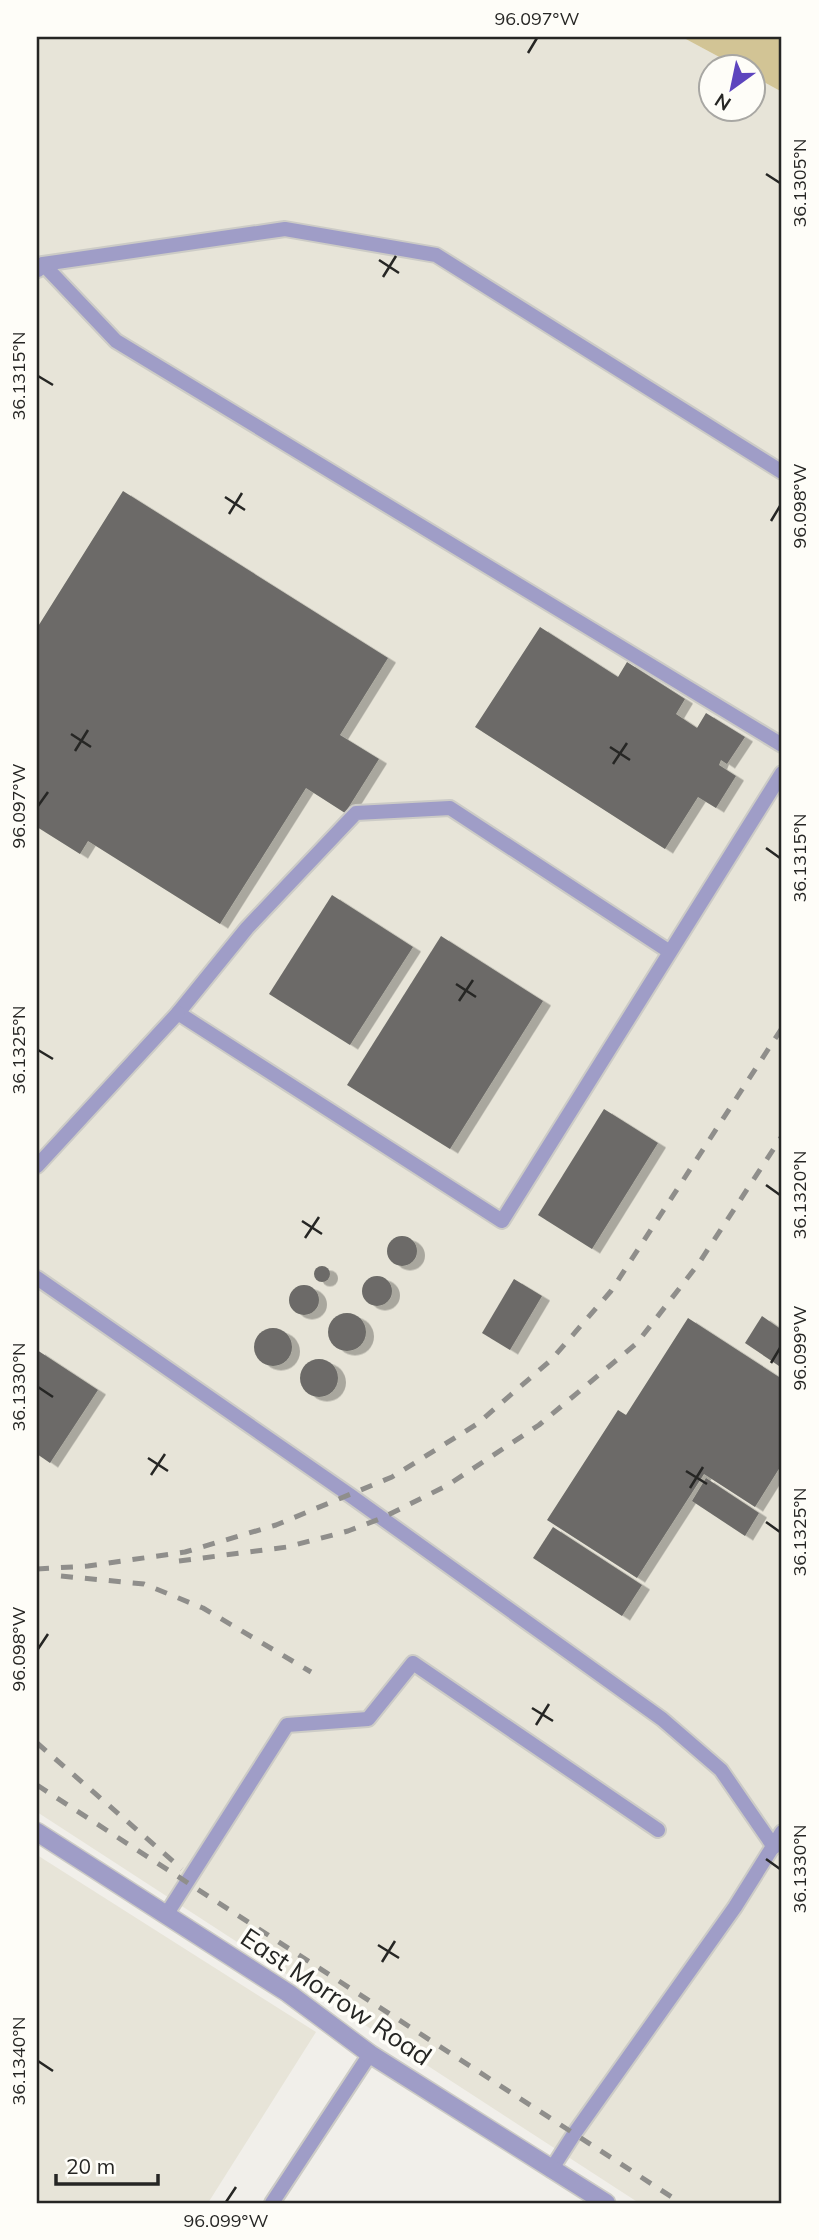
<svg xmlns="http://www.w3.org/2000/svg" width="819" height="2240" font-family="Mulish,sans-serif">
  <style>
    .built { fill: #e7e4d8 }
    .green { fill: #d2c495 }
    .building { fill: #6c6b67; filter: url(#shadow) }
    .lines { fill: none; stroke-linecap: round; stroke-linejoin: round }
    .service-casing { stroke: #cccbc6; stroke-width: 18 }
    .minor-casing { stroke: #cccbc6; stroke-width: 21 }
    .service { stroke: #9f9dc7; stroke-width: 14 }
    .minor { stroke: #9f9dc7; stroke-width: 18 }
    .rail { stroke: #8f8e8b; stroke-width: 5; stroke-dasharray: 12 12; stroke-linecap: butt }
    .ticks { fill: none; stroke: #262624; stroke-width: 2.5 }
    .labels { text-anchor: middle; stroke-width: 7; stroke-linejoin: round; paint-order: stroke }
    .street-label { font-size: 26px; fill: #262624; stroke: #fefdf8 }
    .neatline { fill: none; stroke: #262624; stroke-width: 2.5 }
    .ticks-label { font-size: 18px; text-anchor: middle; fill: #262624 }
  </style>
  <defs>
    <filter id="shadow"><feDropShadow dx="8" dy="4.5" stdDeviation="0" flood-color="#0004"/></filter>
  </defs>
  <rect width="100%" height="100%" fill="#f1efea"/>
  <g class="built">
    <path d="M37,37h645l54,29h-26v42h42l1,-32 29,16v2111h-143l-602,-391z"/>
    <path d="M37,1855l279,177 -108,171h-171z"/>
  </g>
  <path class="green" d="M682,37h100v55l-29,-16 -1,-10h-16z"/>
  <g class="building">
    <path d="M123,491l265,167 -48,77 39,24 -34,54 -39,-25 -86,136 -132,-83 -8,13 -43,-27v-199z"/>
    <path d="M540,627l78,50 9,-15 58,37 -9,15 21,14 9,-15 39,24 -18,27 -6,-4 -2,5 17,11 -20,32 -18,-11 -33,52 -190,-122z"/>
    <path d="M332,895l81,52 -63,98 -81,-51z"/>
    <path d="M441,936l102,65 -93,148 -103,-64z"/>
    <path d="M604,1109l54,34 -66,106 -54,-34z"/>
    <circle cx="402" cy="1251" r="15"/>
    <circle cx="322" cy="1274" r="8"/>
    <circle cx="377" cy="1291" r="15"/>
    <path d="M514,1279l28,17 -32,54 -28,-17z"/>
    <circle cx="304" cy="1300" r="15"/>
    <circle cx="347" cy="1332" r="19"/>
    <path d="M762,1316l20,14v38l-37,-25z"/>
    <path d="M688,1318l94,61v85l-27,43 -51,-33 -67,104 -90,-58 71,-110 8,5z"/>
    <circle cx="273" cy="1347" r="19"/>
    <path d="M37,1350l61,40 -48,73 -13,-9z"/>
    <circle cx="319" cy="1378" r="19"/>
    <path d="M706,1478l53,35 -14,23 -53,-35z"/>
    <path d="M553,1527l89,58 -20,31 -89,-58z"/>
  </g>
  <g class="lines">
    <defs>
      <g id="service">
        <path d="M43,264l73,77 666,404"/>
        <path d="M38,270l5,-6 242,-35 151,26 346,217"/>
        <path d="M670,952l-220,-144 -94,5 -109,115 -69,85 324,208 280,-448"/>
        <path d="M37,1166l141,-153"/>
        <path d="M37,1278l314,218 311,223 59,51 53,77"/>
        <path d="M166,1915l121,-190 81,-6 45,-56 245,167"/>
        <path d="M551,2170l23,-36 161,-227 47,-75"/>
        <path d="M272,2203l98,-149"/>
      </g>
      <path id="minor" d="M37,1832l251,161 82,61 236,149"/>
    </defs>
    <use href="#service" class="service-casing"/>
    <use href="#minor" class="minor-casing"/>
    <use href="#service" class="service"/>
    <use href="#minor" class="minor"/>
    <g class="rail">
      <path d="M179,1561l108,-14 61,-16 34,-13 66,-33 91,-60 98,-82 62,-80 83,-127"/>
      <path d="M37,1569l51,-3 97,-14 91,-27 116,-48 85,-53 74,-64 60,-69 171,-263"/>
      <path d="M61,1576l83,8 59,24 108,64"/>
      <path d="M37,1743l145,126"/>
      <path d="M37,1785l644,418"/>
    </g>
  </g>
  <path class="ticks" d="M528,53l9,-15M766,174l14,9M379,260l20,13M383,277l13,-21M38,376l15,9M225,497l20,13M229,514l13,-21M771,521l9,-15M71,734l20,13M610,747l20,13M75,751l13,-21M613,764l14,-21M38,806l10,-14M766,848l14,10M456,984l20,13M459,1001l14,-21M38,1050l15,9M766,1185l14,10M302,1221l20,13M305,1238l14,-21M771,1363l9,-15M38,1387l15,10M148,1458l20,13M686,1471l21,13M151,1475l14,-21M690,1488l13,-21M766,1522l14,10M38,1649l10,-15M532,1708l21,13M536,1725l13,-21M766,1859l14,10M378,1945l21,13M382,1962l13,-21M38,2061l15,10M226,2202l10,-15"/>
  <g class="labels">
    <g class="street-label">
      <text transform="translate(336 1997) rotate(34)" y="9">East Morrow Road</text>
    </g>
  </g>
  <rect width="819" height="2240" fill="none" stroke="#fefdf8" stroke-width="77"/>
  <g transform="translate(732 88) rotate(213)"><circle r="33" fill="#fefdf8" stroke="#a8a7a3" stroke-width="2"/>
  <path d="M0-5L12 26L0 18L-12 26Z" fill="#5d45be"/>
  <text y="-10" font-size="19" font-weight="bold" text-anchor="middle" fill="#262624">N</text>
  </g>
  <path d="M56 2174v10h102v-10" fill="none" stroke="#262624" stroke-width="3.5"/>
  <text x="66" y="2174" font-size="21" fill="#262624" stroke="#fefdf8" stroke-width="5" paint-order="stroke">20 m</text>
  <rect x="38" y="38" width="742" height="2164" class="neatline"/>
  <g class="ticks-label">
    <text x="537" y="25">96.097°W</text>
    <text transform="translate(800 183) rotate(-90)" y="6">36.1305°N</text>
    <text transform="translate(19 376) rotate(-90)" y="6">36.1315°N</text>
    <text transform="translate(800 506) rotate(-90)" y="6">96.098°W</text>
    <text transform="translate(19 806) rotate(-90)" y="6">96.097°W</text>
    <text transform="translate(800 858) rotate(-90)" y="6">36.1315°N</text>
    <text transform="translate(19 1050) rotate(-90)" y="6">36.1325°N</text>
    <text transform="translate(800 1195) rotate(-90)" y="6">36.1320°N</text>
    <text transform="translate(800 1348) rotate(-90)" y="6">96.099°W</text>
    <text transform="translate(19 1387) rotate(-90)" y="6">36.1330°N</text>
    <text transform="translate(800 1532) rotate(-90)" y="6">36.1325°N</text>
    <text transform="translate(19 1649) rotate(-90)" y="6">96.098°W</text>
    <text transform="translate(800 1869) rotate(-90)" y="6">36.1330°N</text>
    <text transform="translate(19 2061) rotate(-90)" y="6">36.1340°N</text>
    <text x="226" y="2227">96.099°W</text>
  </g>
</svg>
